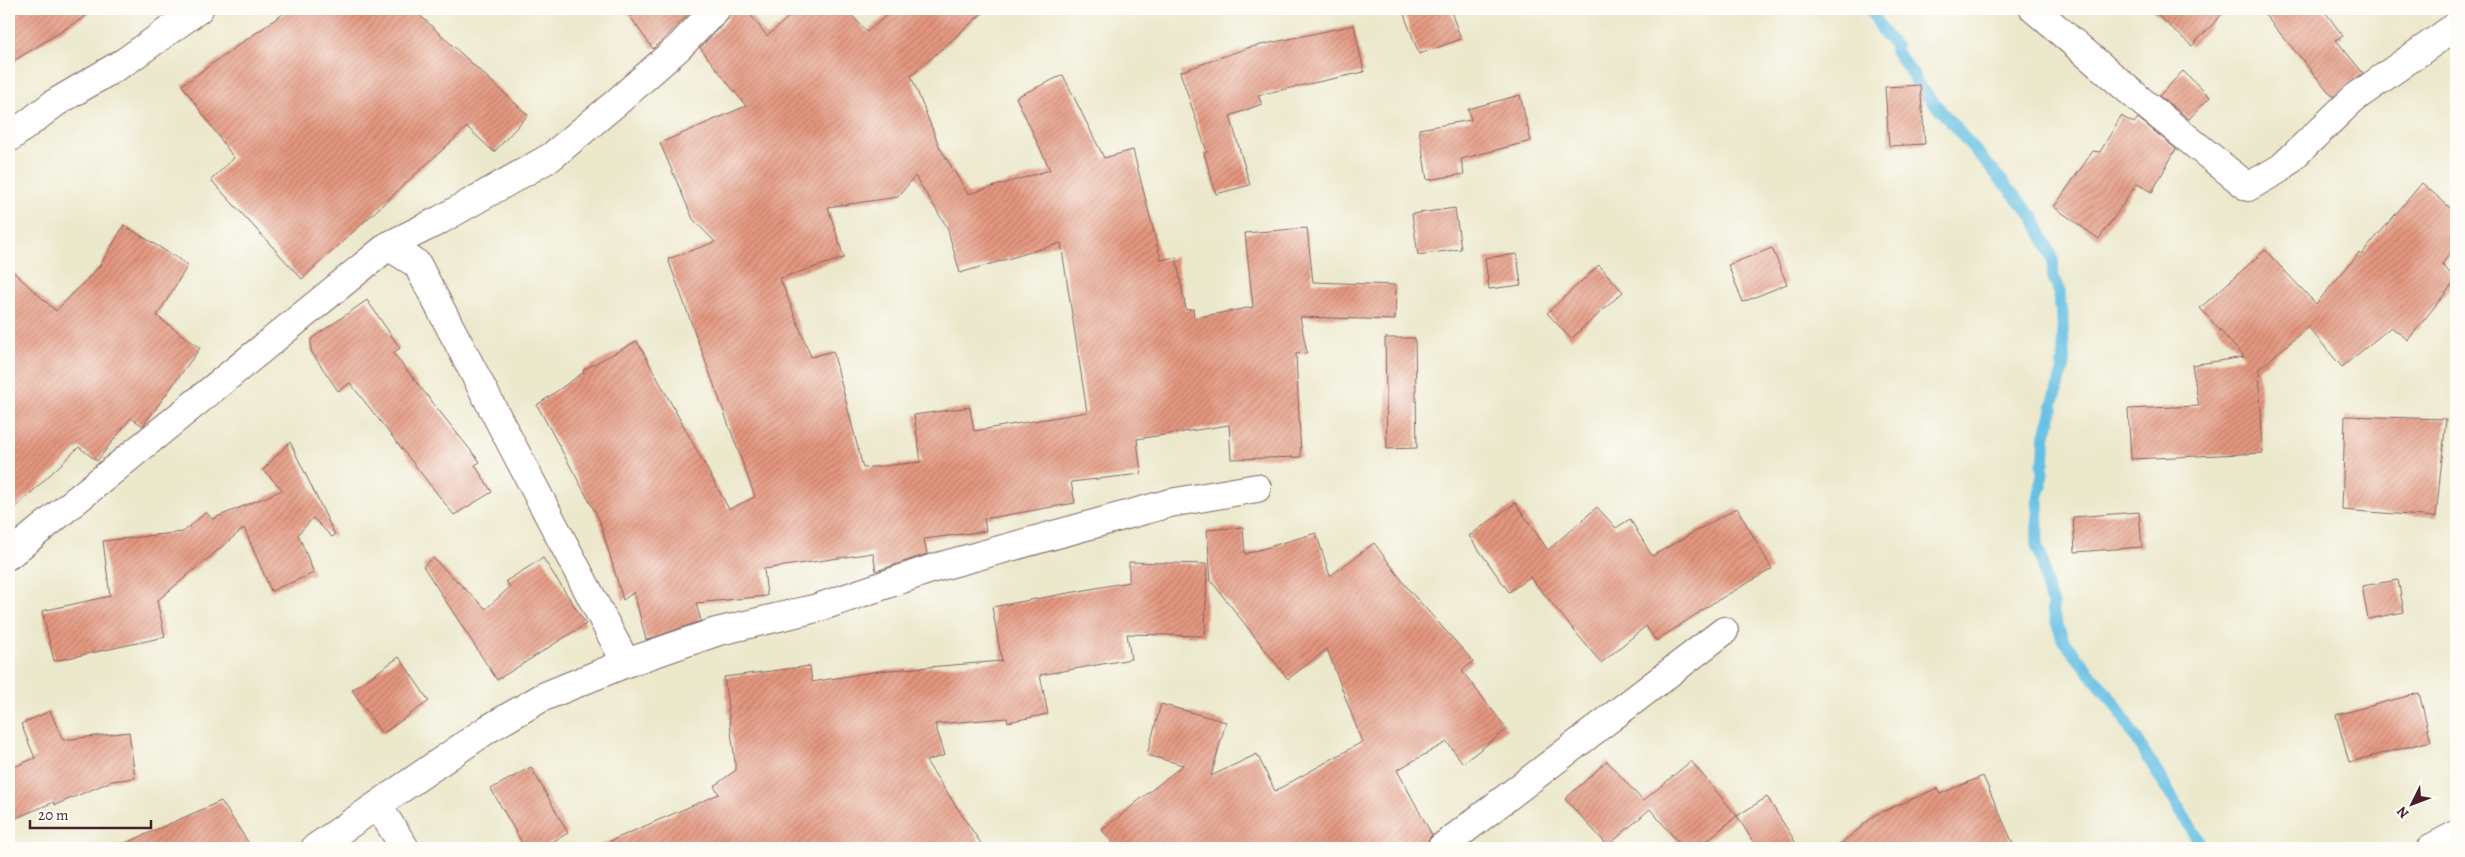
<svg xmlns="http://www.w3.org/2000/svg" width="2465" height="857" font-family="Alegreya,serif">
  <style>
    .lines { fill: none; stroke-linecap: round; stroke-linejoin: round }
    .stream { stroke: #65bfe3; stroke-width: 12 }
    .building { fill: url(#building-hatch); fill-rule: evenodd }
    .street-casing { stroke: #836563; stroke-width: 30 }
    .street { stroke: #fff; stroke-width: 28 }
  </style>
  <defs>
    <pattern id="building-hatch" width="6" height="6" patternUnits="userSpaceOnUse" patternTransform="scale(1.25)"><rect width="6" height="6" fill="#e4977f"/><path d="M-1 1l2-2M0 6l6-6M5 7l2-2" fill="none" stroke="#bb7b68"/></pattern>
  </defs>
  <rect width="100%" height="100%" fill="#fdfcf7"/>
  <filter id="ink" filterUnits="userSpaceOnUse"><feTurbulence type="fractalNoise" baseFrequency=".02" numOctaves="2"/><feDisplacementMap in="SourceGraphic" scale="10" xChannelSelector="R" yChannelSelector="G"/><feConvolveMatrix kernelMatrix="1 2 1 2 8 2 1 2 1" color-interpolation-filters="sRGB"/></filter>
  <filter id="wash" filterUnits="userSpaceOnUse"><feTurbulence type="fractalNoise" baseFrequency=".0096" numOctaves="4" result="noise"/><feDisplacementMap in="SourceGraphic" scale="20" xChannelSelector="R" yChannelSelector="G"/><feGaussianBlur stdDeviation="1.12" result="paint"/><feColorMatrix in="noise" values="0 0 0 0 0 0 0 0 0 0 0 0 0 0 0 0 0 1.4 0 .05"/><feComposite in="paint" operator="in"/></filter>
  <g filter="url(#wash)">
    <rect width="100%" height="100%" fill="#ece8cc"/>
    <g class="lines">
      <path class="stream" d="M1870,9l16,27 10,10 -1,4 19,26 2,6 119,137 18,41v17l7,16 -1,11 3,4 2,55 -2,2 2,2 -12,39 1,2 -8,28 -1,26 -2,2 1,6 -2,13 1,2 -4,11 -1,52c9,11 6,44 16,55l-1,7 11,30 52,64 88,144"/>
    </g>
    <g id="blocks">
      <g class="building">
        <path d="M9,9h88l-88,55z"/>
        <path d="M290,9h123l115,106 -34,37 -27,-25 -165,152 -91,-99 23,-22 -52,-73z"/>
        <path d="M625,9h69l-41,40z"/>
        <path d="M731,9h15l21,27 31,-27h48l21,23 26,-23h94l-76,67 29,72 28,46 82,-24 -34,-73 47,-22 41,83 29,-8 28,110 15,-3 10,53 7,-1 1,9 59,-11 -8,-74 62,-5 6,54 83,3 -1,35 -95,-3 7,36 -11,1 5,103 -70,2 -2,-34 -92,14 4,35 -70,8 4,21 -91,16 2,12 -62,8 3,15 -51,17 -3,-18 -109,16 3,27 -71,7 5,18 -55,19 -12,-48 -11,8 -24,-81 -62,-114 47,-33 -1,-2 54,-29 92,168 26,-12 -87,-238 47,-17 -22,-23 -33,-76 86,-37 -46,-58 27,-28zM915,176l32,51 13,46 101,-30 26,169 -113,19 -4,-24 -56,8 7,47 -58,6 -30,-117 -22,6 -31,-79 64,-20 -16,-51 70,-10z"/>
        <path d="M1402,9h48l11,30 -42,15z"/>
        <path d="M2151,9h76l-35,37z"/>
        <path d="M2260,9h63l20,27 -7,4 27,33 -30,24z"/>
        <path d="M1354,25l10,47 -106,23 4,9 -32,12 20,69 -34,9 -12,-41 3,-1 -27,-80 67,-24z"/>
        <path d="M2183,71l27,26 -21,22 -30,-23z"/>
        <path d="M1920,85l5,59 -36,2 -4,-59z"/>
        <path d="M1520,95l11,46 -70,18 3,15 -37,6 -8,-51 52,-9 -3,-11z"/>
        <path d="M2121,116l13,7 4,-5 38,31 -24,43 -15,-8 -38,55 -45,-32 39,-56 7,1z"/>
        <path d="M2422,183l34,30v33l-14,18 14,16 -48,60 -17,-13 -49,40 -34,-40 -49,42 4,84 -132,6 -3,-50 71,-3 -7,-41 52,-8 -44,-49 65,-58 51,54 43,-51 2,2z"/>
        <path d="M1455,208l6,41 -43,6 -6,-41z"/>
        <path d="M124,225l64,40 -31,51 43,32 -57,78 -12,-8 -34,43 -18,-14 -70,67v-246l47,43 43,-44z"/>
        <path d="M1772,248l15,36 -44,18 -15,-37z"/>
        <path d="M1517,254l4,31 -32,4 -4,-31z"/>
        <path d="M1599,265l24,27 -52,47 -24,-26z"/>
        <path d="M367,300l33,48 -7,5 87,109 -5,3 17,27 -38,23 -104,-132 -12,8 -27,-40v-12z"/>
        <path d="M1385,338h30l2,110 -30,1z"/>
        <path d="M2345,416l101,3 -10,98 -94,-7z"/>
        <path d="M290,442l45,93 -3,2 -19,-19 -15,16 16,39 -43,18 -27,-63 -87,73 8,36 -111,24 -12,-50 68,-15 -7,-55 80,-9 23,-20 6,7 71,-29 -20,-20z"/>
        <path d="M1515,503l33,47 49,-43 19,21 14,-9 22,37 85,-48 35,61 -59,34 -57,38 -10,-15 -45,37 -71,-86 -21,15 -40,-56z"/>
        <path d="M2139,512l3,35 -67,5 -2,-35z"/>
        <path d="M1243,527l2,27 71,-21 14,43 44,-33 35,47 64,71 -11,10 45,58 -44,34 -16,-21 -50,28 35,65 -5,7 -1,6h-309l-15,-18 81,-65 -36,-10 14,-51 65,18 -15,54 46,-22 18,37 87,-49 -35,-93 -39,30 -77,-98 -4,-51z"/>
        <path d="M433,558l53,51 24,-22 -4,-6 37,-23 43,66 -89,56 -74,-114z"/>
        <path d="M1129,562l78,2 -2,72 -78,-2 4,25 -91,16 8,39 -40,8 -1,-4 -72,6 10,31 -19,6 58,87h-390l125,-54 -5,-8 22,-16 -12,-93 86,-11 2,16 67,-11 123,-10 -10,-54 137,-25z"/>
        <path d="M2398,580l6,32 -36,7 -6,-33z"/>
        <path d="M399,657l30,44 -47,33 -30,-44z"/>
        <path d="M2419,693l12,48 -82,21 -13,-47z"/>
        <path d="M50,711l13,29 66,-8 6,46 -23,3 -57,24 -1,-3 -45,19v-52l26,-11 -14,-34z"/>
        <path d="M1607,761l36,40 48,-40 46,55 -39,32h-15l-33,-39 -42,37 -43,-47z"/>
        <path d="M531,767l37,66 -26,15h-17l-34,-59z"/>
        <path d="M1983,776l32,72h-179l39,-33 63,-27 2,6z"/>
        <path d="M1767,797l32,51h-42l-20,-32z"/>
        <path d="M221,801l31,47h-137z"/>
      </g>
    </g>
  </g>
  <g filter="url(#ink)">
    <use href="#blocks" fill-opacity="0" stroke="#836563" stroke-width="1"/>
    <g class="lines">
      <defs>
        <g id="street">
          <path d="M2034,9l112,96 102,82 33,-19 72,-69 103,-73"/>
          <path d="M9,138l46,-35 71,-42 73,-52"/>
          <path d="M388,246l29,18 209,399"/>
          <path d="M9,555l379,-309 52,-26 111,-63 66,-55 62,-55 37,-38"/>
          <path d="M378,806l27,42"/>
          <path d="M315,848l173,-119 55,-32 83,-34 90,-31 101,-24 117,-40 236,-65 87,-15"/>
          <path d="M1441,848l283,-217"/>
          <path d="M2431,848l25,-13"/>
        </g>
      </defs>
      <use href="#street" class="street-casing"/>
      <use href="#street" class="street"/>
    </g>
  </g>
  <rect width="2465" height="857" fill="none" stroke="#fdfcf7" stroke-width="30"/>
  <g transform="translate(2412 804) rotate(228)" stroke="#fdfcf7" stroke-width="4" paint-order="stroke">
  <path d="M0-4L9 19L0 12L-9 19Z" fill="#4a1f2b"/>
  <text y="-8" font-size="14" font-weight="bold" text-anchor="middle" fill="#4a1f2b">N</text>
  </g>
  <path d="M30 820v8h121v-8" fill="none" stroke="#4a1f2b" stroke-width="2.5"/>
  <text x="38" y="820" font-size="15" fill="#4a1f2b" stroke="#fdfcf7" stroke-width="4" paint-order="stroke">20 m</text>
</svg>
